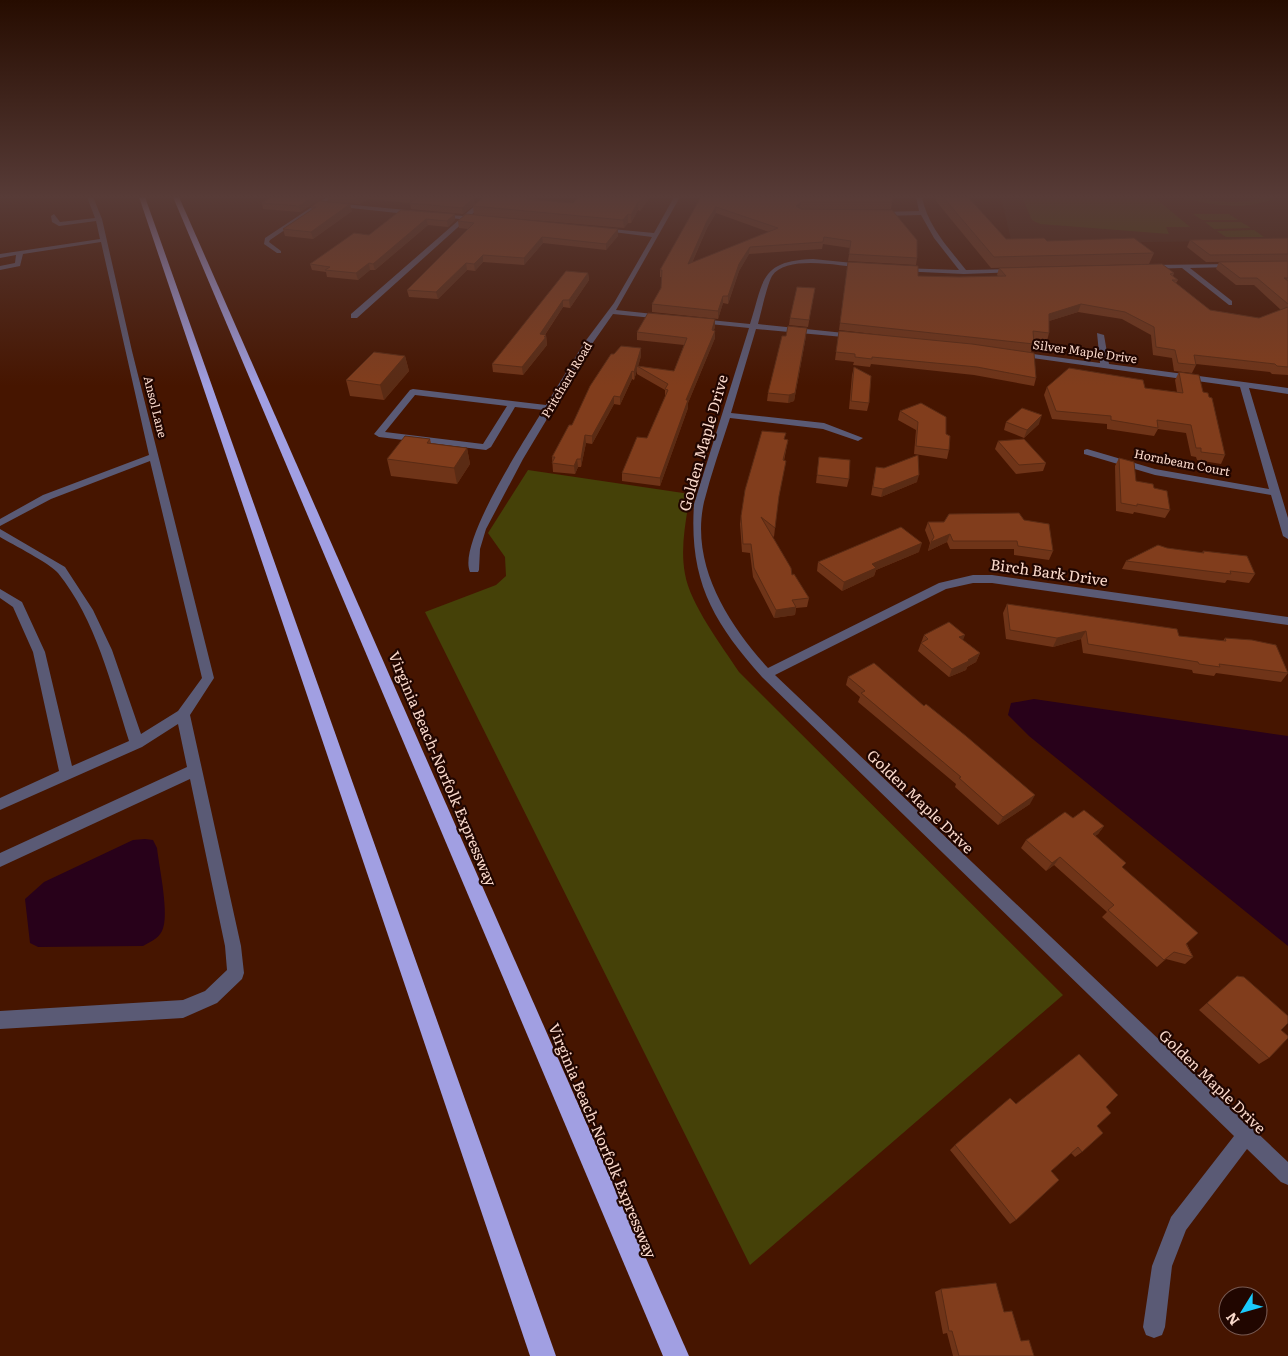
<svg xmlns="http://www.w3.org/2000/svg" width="1288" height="1356" font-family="Literata,serif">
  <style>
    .built { fill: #49200c }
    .green { fill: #454108 }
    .water { fill: #28011a }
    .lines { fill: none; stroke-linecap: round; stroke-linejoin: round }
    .minor { fill: #5a5a75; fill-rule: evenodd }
    .highway { fill: #a19fe2; fill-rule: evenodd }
    .wall { fill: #6f3418; fill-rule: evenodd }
    .shaded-wall { fill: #5a2b14 }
    .building { fill: #813d1c; stroke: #5a2b14; fill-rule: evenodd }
    .labels { text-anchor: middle; stroke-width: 4.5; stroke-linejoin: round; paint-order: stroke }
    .far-street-label { font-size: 12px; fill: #fad9cb; stroke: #210600 }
    .street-label { font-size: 15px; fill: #fad9cb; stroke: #210600 }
  </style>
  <rect width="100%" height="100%" fill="#461500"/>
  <path class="built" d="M1001,197h287v43l-276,4z"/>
  <g class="green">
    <path d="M1022,197h132l36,30h-24l3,7 -129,-10 -8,-4z"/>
    <path d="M1179,197c19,0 37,5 56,5 14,0 26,-5 39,-5v2c-30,12 -65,6 -95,-2z"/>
    <path d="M1193,214h36l9,6h-36z"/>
    <path d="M1205,222h36l10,6 -37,1z"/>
    <path d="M1254,230l10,7h-38l-9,-6z"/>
    <path d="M528,470l162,24c-4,27 -10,53 -5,80 5,30 37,72 54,98l324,323 -313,270 -325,-653 71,-27 10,-9 -1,-19 -17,-24z"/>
  </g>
  <g class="water">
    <path d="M1034,699l254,37v210l-259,-210 -21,-21 3,-12z"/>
    <path d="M145,839l8,1 4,8c2,19 13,68 5,83 -4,8 -12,11 -19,15l-105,1 -8,-4 -5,-44 19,-17 89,-42z"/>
  </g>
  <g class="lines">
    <g class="minor">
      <path d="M87,197h6l9,22 30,132 82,327 -24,37 51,231 3,27 -2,6 -25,24 -34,15 -183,11v-18l183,-11 22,-9 22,-21 -2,-24 -35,-167 -190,88v-14l187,-86 -9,-43 -36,23 -142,63v-12l59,-27 -26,-119 -20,-45 -13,-9v-9l22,13 23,50 27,114 57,-25c-18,-57 -33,-121 -71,-168 -7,-9 -46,-29 -58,-36v-8l65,38 28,43 19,40 29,84 37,-23 24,-33 -52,-217 -99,38 -51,27v-7l43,-24 106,-40 -48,-213 -78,12 -3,12 -20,4v-4l15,-3 1,-8 -16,3v-4l100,-15 -4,-18 -37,5 -7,-4 -1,-6 3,-2 6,8 35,-4z"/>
      <path d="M327,197h6l-63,43 -1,2 12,9v2h-4l-13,-9 1,-6z"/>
      <path d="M485,197h6l-21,19 11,2v2h-15l-109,98h-6v-4l109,-95 -21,-2 -2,-3 26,2z"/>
      <path d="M674,197h6l-64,113 47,5 4,2 -4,2 -50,-5 -21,30 -69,115 -37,70 -6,20 -1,21 -1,2h-8c-13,-29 56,-134 73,-162l-28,-3 -24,40 -5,3 -107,-13 -5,-3 36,-44 3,-1 133,16 38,-62 30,-40 38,-66 -54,-7 3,-2 53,5zM415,395l92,11 -24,38 -98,-12z"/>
      <path d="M916,197h6c6,30 26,50 44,73l50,-1 3,2 -1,1 -54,2 -65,-3 -1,-1 3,-2 58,2 -25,-32 -13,-23 -41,1 -3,-2 3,-2 39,-1z"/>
      <path d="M334,203l82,8 3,2 -3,2 -84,-9z"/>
      <path d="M813,259l50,5 3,2 -3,2c-21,-2 -77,-14 -91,8 -5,9 -11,37 -14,48l96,10 4,2 -4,2 -98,-9 -25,84 93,10 39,15 -5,3 -35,-12 -93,-11c-9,28 -19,56 -26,84 -14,63 24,122 64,166l171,-85 34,-8h19l296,42v8l-296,-42h-19l-27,6 -171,86 513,487v23l-7,-3 -34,-33 -61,81 -14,36 -7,61 -3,8 -8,3 -8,-3 -3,-8 9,-61 19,-49 63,-81 -472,-459c-50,-56 -73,-97 -68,-173l55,-176 -49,-5 -4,-2 4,-2 50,5c14,-44 10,-63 63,-65z"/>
      <path d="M1235,264v2l-2,1 -43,1 42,33v4h-3l-47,-37 -34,1 -3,-2 3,-2z"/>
      <path d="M1097,333l7,2 5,29 179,24v6l-39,-6 39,130v21l-5,-3 -12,-41 -116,-20 -71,-21v-4l3,-1 68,20 114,20 -29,-102 -222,-31 -4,-2 4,-2 82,11z"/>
    </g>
    <g class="highway">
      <path d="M139,197h6l411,1159h-26z"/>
      <path d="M173,197h6l510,1159h-26z"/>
    </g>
  </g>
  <g class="wall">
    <path d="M271,197h53l-24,15 -37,-3 -1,-6z"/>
    <path d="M324,197h141l10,7 -12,10 -52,-5 -1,-6 -42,-4 -8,5 -31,-2 -1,-4z"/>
    <path d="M506,197h30l-2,3 39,3 6,-6h71l-10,14 -2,-1 -7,13h-3l-4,5 -150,-13 -1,-9 31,-8z"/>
    <path d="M701,197l191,5 -1,7h-91l117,49 -1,7 -68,-4 2,-13 -27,-4 -1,5 -73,5 -10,17 -11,33 -5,-1 -5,16 -66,-7v-8l9,-16 1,-11h-2v-7zM716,213l53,19 -77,31 15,-35z"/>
    <path d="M936,197h33l-1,1 38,41 41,2 107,12 -5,11 -158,4 -55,-67z"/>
    <path d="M311,207l41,4 -39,28 -28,-3 -2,-7 29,-19z"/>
    <path d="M401,210l54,10 -7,7 -20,-2 -53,45h-5l-12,10 -31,-3 -1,-5 -14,-2 -2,-6 59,-29z"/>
    <path d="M458,221l160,15 -12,14 -63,-7 -19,22 -41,-3 -8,9 -8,-1 -29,29 -29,-2 -2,-7 61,-61 -9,-1z"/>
    <path d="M1288,238v23l-82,1 -19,-15 3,-7z"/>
    <path d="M1288,261v114l-16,-1 -2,-2 -74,-8v1l-4,8 -18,-2 -2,-13 -19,-3 -2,-20 -29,-16 -44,-7 -29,9v12l-2,8 -14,-2 1,5 -3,8 5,26 -2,8 -60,-11 -103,-11 -1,3 -17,-2 1,-3 -19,-2 4,-29 51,5 -51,-6 9,-68 70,14 41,1 39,-1 -1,-1 2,-7 175,5 -1,3 5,4 -2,3 34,27 49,8 22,-8 -27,-25h-18l-20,-16 3,-7z"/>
    <path d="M588,273l1,7 -19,28 -7,-1 -18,28h1l1,10 -24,30 -30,-3 -1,-8z"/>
    <path d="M815,288l-7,39 -19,-2 1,-7z"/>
    <path d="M715,327l-1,3 1,8 -27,65v5l-28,78 -38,-5v-8l25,-35 18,-41v-7l-28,-16v-4l-3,10 -2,-1 -12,26 -6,-1 -22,40 -6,-1 -5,24h-3l-3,7 -22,-2 -1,-15 20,-32 42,-71 27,-6v8l-3,10 36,5 10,-26 -47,-5v-8z"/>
    <path d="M806,336l-12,65 -6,2 -21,-2 1,-8z"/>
    <path d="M405,356l4,15 -25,29 -34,-4 -4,-16z"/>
    <path d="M854,367l15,36 -2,8 -18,-2 3,-34z"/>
    <path d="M1179,372l24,20 22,63 -4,9 -24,-4 -1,-3 -5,-1 -5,-23 -28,-4 -4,7 -47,-7v-5l-55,-5 -8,-24 3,-8 98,1 32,4 -2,-12z"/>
    <path d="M900,411l46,23 3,16 -2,9 -33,-5 2,-24 -18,-10z"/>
    <path d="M1006,422l33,2 -15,14 -20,-8z"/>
    <path d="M430,439l1,4 36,5 3,16 -13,20 -66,-8 -4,-17z"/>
    <path d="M785,439l3,1 -4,21h2l-8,40 -4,36 -3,-2 21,40 17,23 -2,9 -11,1 -1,7 -21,3 -21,-41 -3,-24 -8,-1 -2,-28 1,-8z"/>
    <path d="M998,441l48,22 -3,8 -27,3 -21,-25z"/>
    <path d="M819,457l30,22 -2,8 -31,-4z"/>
    <path d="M1119,458l17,23 18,7 16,22 -5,8 -31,-6 -1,2 -17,-3 -1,-45z"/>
    <path d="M876,467l41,15 -36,15 -10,-2z"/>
    <path d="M1024,520l29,31 -4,9 -35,-5v-6h-64l-3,-7 -19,9 2,-8 -5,-13 3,-8z"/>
    <path d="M1167,548l35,5 1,-2 52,23 -6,9 -22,-3 -2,3 -103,-14 4,-8z"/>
    <path d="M919,552l-43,18 -2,6 -32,15 -25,-20 1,-9z"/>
    <path d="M1007,604l172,32 44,5 2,-3 63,35 -7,9 -65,-9 -2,3 -21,-3 -1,-3 -109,-17 -2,-14 -28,8 -47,-8 -3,-26z"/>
    <path d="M924,635l39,5 17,13 -4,9 -9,5 -1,3 -17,7 -31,-26z"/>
    <path d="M848,677l182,127 -32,21 -43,-38 1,-3 -98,-82 2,-5 -14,-12z"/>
    <path d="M1073,818l31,8 -6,8 -3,2 92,108 6,13 -8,7 -19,-5 -9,8 -55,-50 5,-5 -53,-47 -8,6 -25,-23 5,-8z"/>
    <path d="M1237,976l44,54 -12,28 -10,6 -60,-54z"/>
    <path d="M1016,1104l90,3 -9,19 -15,26 -7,5 -4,-4 -20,18 -35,49 -6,4 -60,-74 5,-5z"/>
    <path d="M941,1289l63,23 17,29 13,15h-81l-6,-23 -4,1 -8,-42z"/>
  </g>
  <g class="shaded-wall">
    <path d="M313,197h11l-24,15 -1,-6z"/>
    <path d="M361,197h6l1,2 -8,5 -1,-6z"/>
    <path d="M529,197h7l-9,11 -1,-9z"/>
    <path d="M644,197h6l-10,14v-9z"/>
    <path d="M474,198l1,6 -12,10 -1,-6z"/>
    <path d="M638,202v8l-7,13v-8z"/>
    <path d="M801,202l-1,6 -5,5 1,-7z"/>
    <path d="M350,204l2,7 -39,28 -2,-7z"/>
    <path d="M716,207v6l-9,15 -19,43v-7l19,-43z"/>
    <path d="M455,214v6l-7,7 -1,-6z"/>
    <path d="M628,214v9l-4,5 -1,-8z"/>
    <path d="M426,219l2,6 -53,45 -2,-6z"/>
    <path d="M618,229v7l-12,14v-6z"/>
    <path d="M542,237l1,6 -19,22v-7z"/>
    <path d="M750,247l-1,7 -10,17 -11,33v-8l11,-32z"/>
    <path d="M483,255v7l-8,9 -1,-7z"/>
    <path d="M369,263l1,7 -12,10 -2,-7z"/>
    <path d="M466,263l1,7 -29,29 -2,-7z"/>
    <path d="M588,273l1,7 -19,28 -1,-8z"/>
    <path d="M723,296v7l-5,16v-8z"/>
    <path d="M563,300v7l-23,35v-8z"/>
    <path d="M1081,304l-3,8 -32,10 3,-8z"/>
    <path d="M715,319v8l-4,11 1,-8z"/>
    <path d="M715,331v7l-27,65v5l-28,78v-8l26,-78z"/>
    <path d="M546,335l1,10 -24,30 -1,-8z"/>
    <path d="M806,336l-12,65 -6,2 1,-8z"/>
    <path d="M641,348v8l-3,11 -1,-1v4l-3,10v-8z"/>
    <path d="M405,356l4,15 -25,29 -4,-15z"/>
    <path d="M632,371v8l-12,26v-8z"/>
    <path d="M614,396v8l-22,40v-8z"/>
    <path d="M1042,415l-3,9 -15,14 3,-8z"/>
    <path d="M585,435l1,8 -5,24v-8z"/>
    <path d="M467,448l3,16 -13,20 -3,-16z"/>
    <path d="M577,459l1,8 -3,7 -1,-8z"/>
    <path d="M919,475l-2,7 -36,15 2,-8z"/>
    <path d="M950,534l-3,8 -19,9 3,-9z"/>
    <path d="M922,543l-3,9 -43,18 -2,6 -32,15 2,-9 28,-18z"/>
    <path d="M796,607l-1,8 -21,3 2,-8z"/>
    <path d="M1086,631l-5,8 -28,8 4,-9z"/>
    <path d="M965,635l-3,8 -3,-6z"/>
    <path d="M980,653l-4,9 -9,5 -1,3 -17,7 3,-8z"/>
    <path d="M1035,795l-5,9 -32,21 5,-8z"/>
    <path d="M1104,826l-6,8 -11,8 6,-8z"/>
    <path d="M1060,857l-6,8 -8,6 6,-8z"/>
  </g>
  <g class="building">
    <path d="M271,197h42l-14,9 -37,-3z"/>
    <path d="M340,197h21l-2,1z"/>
    <path d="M406,197h57l11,1 -12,10 -53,-5 8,-5z"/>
    <path d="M484,197l20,1 2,-1h23l-3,2 47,4 6,-6h65l-4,5h-2l-7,13 -3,-1 -5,6 -150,-14z"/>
    <path d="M701,197h192l-1,5h-91l-5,4 5,3 91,1 25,30v18l-68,-4 2,-13 -27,-4 -1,5 -73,5 -11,17 -11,32h-5l-5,15 -66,-7 9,-16 1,-18h-2zM716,207l62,21 -90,36 19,-43z"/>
    <path d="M943,197h25l38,42 38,-1 3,3 87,-3 20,15 -160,4z"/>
    <path d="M319,201l31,3 -39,28 -28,-3 33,-22h-5z"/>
    <path d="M401,210l54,4 -8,7 -21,-2 -53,45 -4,-1 -13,10 -31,-3 5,-3 -20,-3 44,-31 15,2z"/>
    <path d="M466,214l152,15 -12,15 -64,-7 -18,21 -41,-3 -9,9 -8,-1 -30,29 -29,-2 67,-67 -16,-2z"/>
    <path d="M1288,238v16l-78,1 -20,-15z"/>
    <path d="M1288,261v17h-4l4,3v23l-31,-26h-17l-21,-16z"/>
    <path d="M848,262l70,4v10l41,1 47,-1 -7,-8 163,-4 12,9 -4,1 8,6h-6l38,30 49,8 29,-11v60l-11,-1 -2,-2 -81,-9 2,10 -18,-2 -3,-13 -19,-3 -2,-20 -29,-15 -44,-8 -32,10v19l-16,-2 1,13 -194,-21z"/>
    <path d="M566,271l22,2 -19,27h-6l-23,34 6,1 -2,2h2l-24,30 -30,-3z"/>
    <path d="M797,287l18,1 -6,32 -19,-2z"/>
    <path d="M648,313l67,6 -3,11 3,1 -29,69h2l-28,78 -38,-5 15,-36 10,1 21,-48 -3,-1 3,-5 -31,-18 37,5 13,-33 -50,-6z"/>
    <path d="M788,326l19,2 -12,65 -6,2 -21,-2 14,-57h4z"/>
    <path d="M839,331l133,13 62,9 2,25 -59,-11 -105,-10v2l-17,-2v-3l-19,-2z"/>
    <path d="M621,346l20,2 -7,24 -2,-1 -12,26 -6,-1 -22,40 -7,-1 -4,24h-4l-3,7 -22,-3 3,-6h-3l17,-32h3l18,-39 21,-32h3z"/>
    <path d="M374,352l31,4 -25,29 -34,-5z"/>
    <path d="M854,367l17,9 -2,27 -18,-2z"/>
    <path d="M1069,368l74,12 2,8 38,5 -4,-21 20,3 4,17 5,1 1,4 3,1 13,57 -24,-3v-4h-5l-5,-23 -34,-5 1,8 -47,-8v-4l-55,-5 -9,-24z"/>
    <path d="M921,403l25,14v17l4,2 -1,14 -33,-4 2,-24 -18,-11z"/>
    <path d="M1022,408l20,7 -15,15 -21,-8z"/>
    <path d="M762,431l24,2 -2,6 4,1 -5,20 3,1 -7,35 -4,32 -14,-11 30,51 1,7 2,-1 15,24 -17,2 4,7 -20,3 -22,-42 -3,-24h-8l-2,-28 4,-26z"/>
    <path d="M405,436l25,3 -3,4 40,5 -13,20 -67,-9z"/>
    <path d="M1024,439l22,24 -27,2 -21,-24z"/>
    <path d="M918,455l1,20 -36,14 -10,-2 3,-20 8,1z"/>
    <path d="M819,457l31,3 -1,19 -32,-4z"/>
    <path d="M1119,458l15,4 2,19 17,3 1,4 13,3 3,19 -33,-6v2l-16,-3z"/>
    <path d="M1019,513l5,7 25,4 4,27 -35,-5 -1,-5h-64l-3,-7 -19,8 3,-5 -6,-15h16l5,-8z"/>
    <path d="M901,527l21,16 -50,21 4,4 -32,14 -26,-20z"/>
    <path d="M1158,545l9,3 37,5 -1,-2 44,5 8,18 -25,-3 1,3 -105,-13z"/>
    <path d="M1007,604l170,25 2,7 47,5 -1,-3 27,2 24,5 12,28 -69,-9 1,3 -21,-3 -1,-2 -110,-18 -2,-13 -29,7 -47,-8z"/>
    <path d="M949,622l16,13 -6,2 21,16 -12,7 1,1 -17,8 -31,-26 7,-4 -4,-4z"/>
    <path d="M874,663l50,43 2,-2 40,32 69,59 -32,22 -44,-39 2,-1 -100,-84 4,-2 -17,-14z"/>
    <path d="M1084,810l20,16 -11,8 33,29 -4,4 76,66 -12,11 7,13 -19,-5 -10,8 -56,-50 6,-5 -54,-48 -8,6 -26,-23 39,-28 8,6z"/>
    <path d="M1237,976l7,1 44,39v7l-7,7 7,6v2l-19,20 -62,-55z"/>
    <path d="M1079,1054l39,41 -12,12 5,6 -14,13 6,7 -21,19 -4,-5 -27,24 8,9 -43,40 -61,-75 55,-47 6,6z"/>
    <path d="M996,1283l8,29 8,-1 9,30 8,-1 5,16h-75l-7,-25h-3l-8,-42z"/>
  </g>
  <linearGradient id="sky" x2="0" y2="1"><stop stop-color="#260c00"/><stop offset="0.51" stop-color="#573b37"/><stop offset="1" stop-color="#573b37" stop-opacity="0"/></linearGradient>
  <rect width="1288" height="386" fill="url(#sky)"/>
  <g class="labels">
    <g class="far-street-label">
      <text transform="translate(1085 352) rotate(8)" y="4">Silver Maple Drive</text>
      <text transform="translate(567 380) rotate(-59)" y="4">Pritchard Road</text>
      <text transform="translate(155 407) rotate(76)" y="4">Ansol Lane</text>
      <text transform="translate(1182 463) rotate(11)" y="4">Hornbeam Court</text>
    </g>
    <g class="street-label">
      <text transform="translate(704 443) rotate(-74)" y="5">Golden Maple Drive</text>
      <text transform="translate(1049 573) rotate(8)" y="5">Birch Bark Drive</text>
      <text transform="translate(442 769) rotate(67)" y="5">Virginia Beach-Norfolk Expressway</text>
      <text transform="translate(920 802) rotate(44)" y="5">Golden Maple Drive</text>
      <text transform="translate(1212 1082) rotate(44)" y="5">Golden Maple Drive</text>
      <text transform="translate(602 1141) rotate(67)" y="5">Virginia Beach-Norfolk Expressway</text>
    </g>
  </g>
  <g transform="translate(1243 1311) rotate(233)"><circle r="24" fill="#210600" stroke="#785a51"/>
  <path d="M0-4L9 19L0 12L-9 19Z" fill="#1acafc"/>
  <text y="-8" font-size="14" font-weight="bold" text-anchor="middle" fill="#fad9cb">N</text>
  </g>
</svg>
